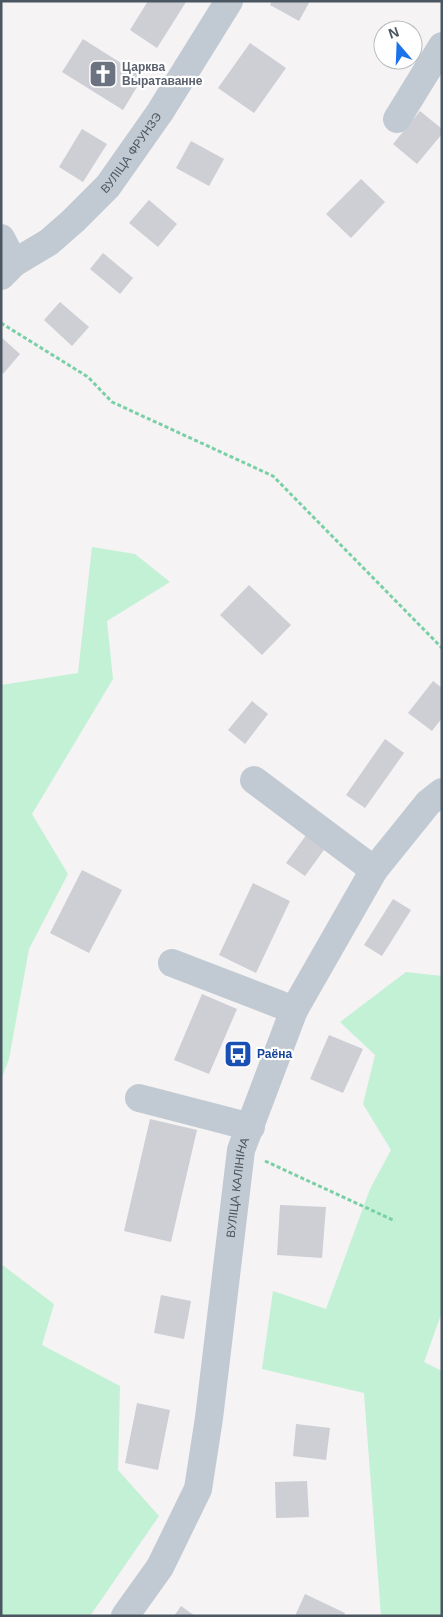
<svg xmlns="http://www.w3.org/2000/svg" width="443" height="1617" font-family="Helvetica,sans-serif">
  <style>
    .green { fill: #c3f1d5 }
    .building { fill: #cdcfd5 }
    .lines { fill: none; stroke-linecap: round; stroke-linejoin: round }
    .path { stroke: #7ad0a6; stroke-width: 3; stroke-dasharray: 4 2.5; stroke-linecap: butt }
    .minor { stroke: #c1cad2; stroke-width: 28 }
    .labels { text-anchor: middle; stroke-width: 4.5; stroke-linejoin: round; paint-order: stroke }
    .worship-label { font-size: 12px; font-weight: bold; fill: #5b616d; stroke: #fff; text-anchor: start }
    .street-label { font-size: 12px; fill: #4a5661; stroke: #fff }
    .transit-label { font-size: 12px; font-weight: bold; fill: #164399; stroke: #fff; text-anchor: start }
  </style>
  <rect width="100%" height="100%" fill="#f5f3f3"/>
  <g class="green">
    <path d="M92,547l43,7 35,28 -63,39 6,58 -81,135 36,60 -39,75 -20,110 -8,21v-395l77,-12z"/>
    <path d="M406,972l36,4v336l-18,50 18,9v245h-61l-17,-223 -102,-24 11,-78 53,18 44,-120 21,-39 -28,-46 12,-49 -35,-33z"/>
    <path d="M1,1264l53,40 -12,41 78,41 -2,84 41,46 -69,100h-89z"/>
  </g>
  <g class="building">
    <path d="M148,1l38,1 -29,46 -27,-18z"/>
    <path d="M272,1h38l-11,20 -29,-16z"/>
    <path d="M83,39l60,38 -20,33 -61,-38z"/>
    <path d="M250,43l36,25 -32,45 -36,-25z"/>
    <path d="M420,111l22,18v5l-25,30 -24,-20z"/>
    <path d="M82,129l25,15 -24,38 -24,-15z"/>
    <path d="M191,141l33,18 -15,27 -33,-18z"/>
    <path d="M361,179l24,23 -34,36 -25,-24z"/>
    <path d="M149,200l28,24 -19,23 -29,-24z"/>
    <path d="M103,253l30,25 -13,16 -30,-25z"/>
    <path d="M60,302l29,25 -17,19 -28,-26z"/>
    <path d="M1,337l19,17 -17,20 -2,-2z"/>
    <path d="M249,585l42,40 -29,30 -42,-40z"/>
    <path d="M433,681l9,7v30l-10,13 -24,-18z"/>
    <path d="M252,701l16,13 -23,30 -17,-14z"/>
    <path d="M385,739l19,14 -39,55 -19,-13z"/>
    <path d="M307,834l19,13 -21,29 -19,-13z"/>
    <path d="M82,870l40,20 -33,63 -39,-20z"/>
    <path d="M253,883l37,18 -34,72 -37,-18z"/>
    <path d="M393,899l18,11 -29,46 -18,-11z"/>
    <path d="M202,994l35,15 -28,65 -35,-14z"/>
    <path d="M329,1035l34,14 -20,44 -33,-14z"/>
    <path d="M150,1119l47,11 -26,112 -47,-11z"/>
    <path d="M280,1205l46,2 -4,51 -45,-3z"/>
    <path d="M161,1295l30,6 -7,38 -30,-6z"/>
    <path d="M137,1403l33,7 -12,60 -33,-7z"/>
    <path d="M296,1424l34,4 -4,32 -33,-4z"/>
    <path d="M307,1481l2,36 -33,1 -1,-36z"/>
    <path d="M305,1594l40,19 -1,3h-49z"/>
    <path d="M181,1606l14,10h-21z"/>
  </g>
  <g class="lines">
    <g class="path">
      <path d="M1,323l87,54 24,25 161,74 169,172"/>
      <path d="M265,1161l130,60"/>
    </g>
    <g class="minor">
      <path d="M397,119l45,-73"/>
      <path d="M1,238l13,25"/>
      <path id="s1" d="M1,276l13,-13 35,-21 24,-21 35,-35 52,-74 69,-111"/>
      <path d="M254,780l120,90"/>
      <path d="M172,963l122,47"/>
      <path d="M139,1098l112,29"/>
      <path id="s2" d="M125,1616l35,-49 38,-78 11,-71 32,-268 53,-140 80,-140 54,-67 14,-11"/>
    </g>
  </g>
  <defs>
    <symbol id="church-square" viewBox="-11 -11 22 22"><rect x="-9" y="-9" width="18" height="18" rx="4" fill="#6b7280" stroke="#fff"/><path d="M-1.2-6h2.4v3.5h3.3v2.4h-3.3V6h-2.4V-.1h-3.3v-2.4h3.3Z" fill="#fff"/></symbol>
    <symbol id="bus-square" viewBox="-11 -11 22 22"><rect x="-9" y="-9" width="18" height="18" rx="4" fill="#1a4fb4" stroke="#fff"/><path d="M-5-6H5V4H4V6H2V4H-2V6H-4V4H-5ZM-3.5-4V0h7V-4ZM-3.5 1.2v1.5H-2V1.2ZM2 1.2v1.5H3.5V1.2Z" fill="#fff"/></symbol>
  </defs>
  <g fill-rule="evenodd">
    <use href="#church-square" x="87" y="58" width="32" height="32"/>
    <use href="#bus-square" x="222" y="1038" width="32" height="32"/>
  </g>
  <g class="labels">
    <g class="worship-label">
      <text x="122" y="71">Царква<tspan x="122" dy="14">Выратаванне</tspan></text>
    </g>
    <g class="street-label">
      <text dy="4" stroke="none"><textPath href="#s1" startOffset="181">ВУЛІЦА ФРУНЗЭ</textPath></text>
      <text dy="4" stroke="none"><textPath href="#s2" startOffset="451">ВУЛІЦА КАЛІНІНА</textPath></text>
    </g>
    <g class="transit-label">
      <text x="257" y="1058">Раёна</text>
    </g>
  </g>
  <rect width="443" height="1617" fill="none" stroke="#4a5661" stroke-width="5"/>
  <g transform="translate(398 45) rotate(341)"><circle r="24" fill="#ffffff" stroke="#b7bbc0"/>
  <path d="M0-4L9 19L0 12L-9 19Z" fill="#1a73e8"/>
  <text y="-8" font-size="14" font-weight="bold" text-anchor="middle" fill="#4a5661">N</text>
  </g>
</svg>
